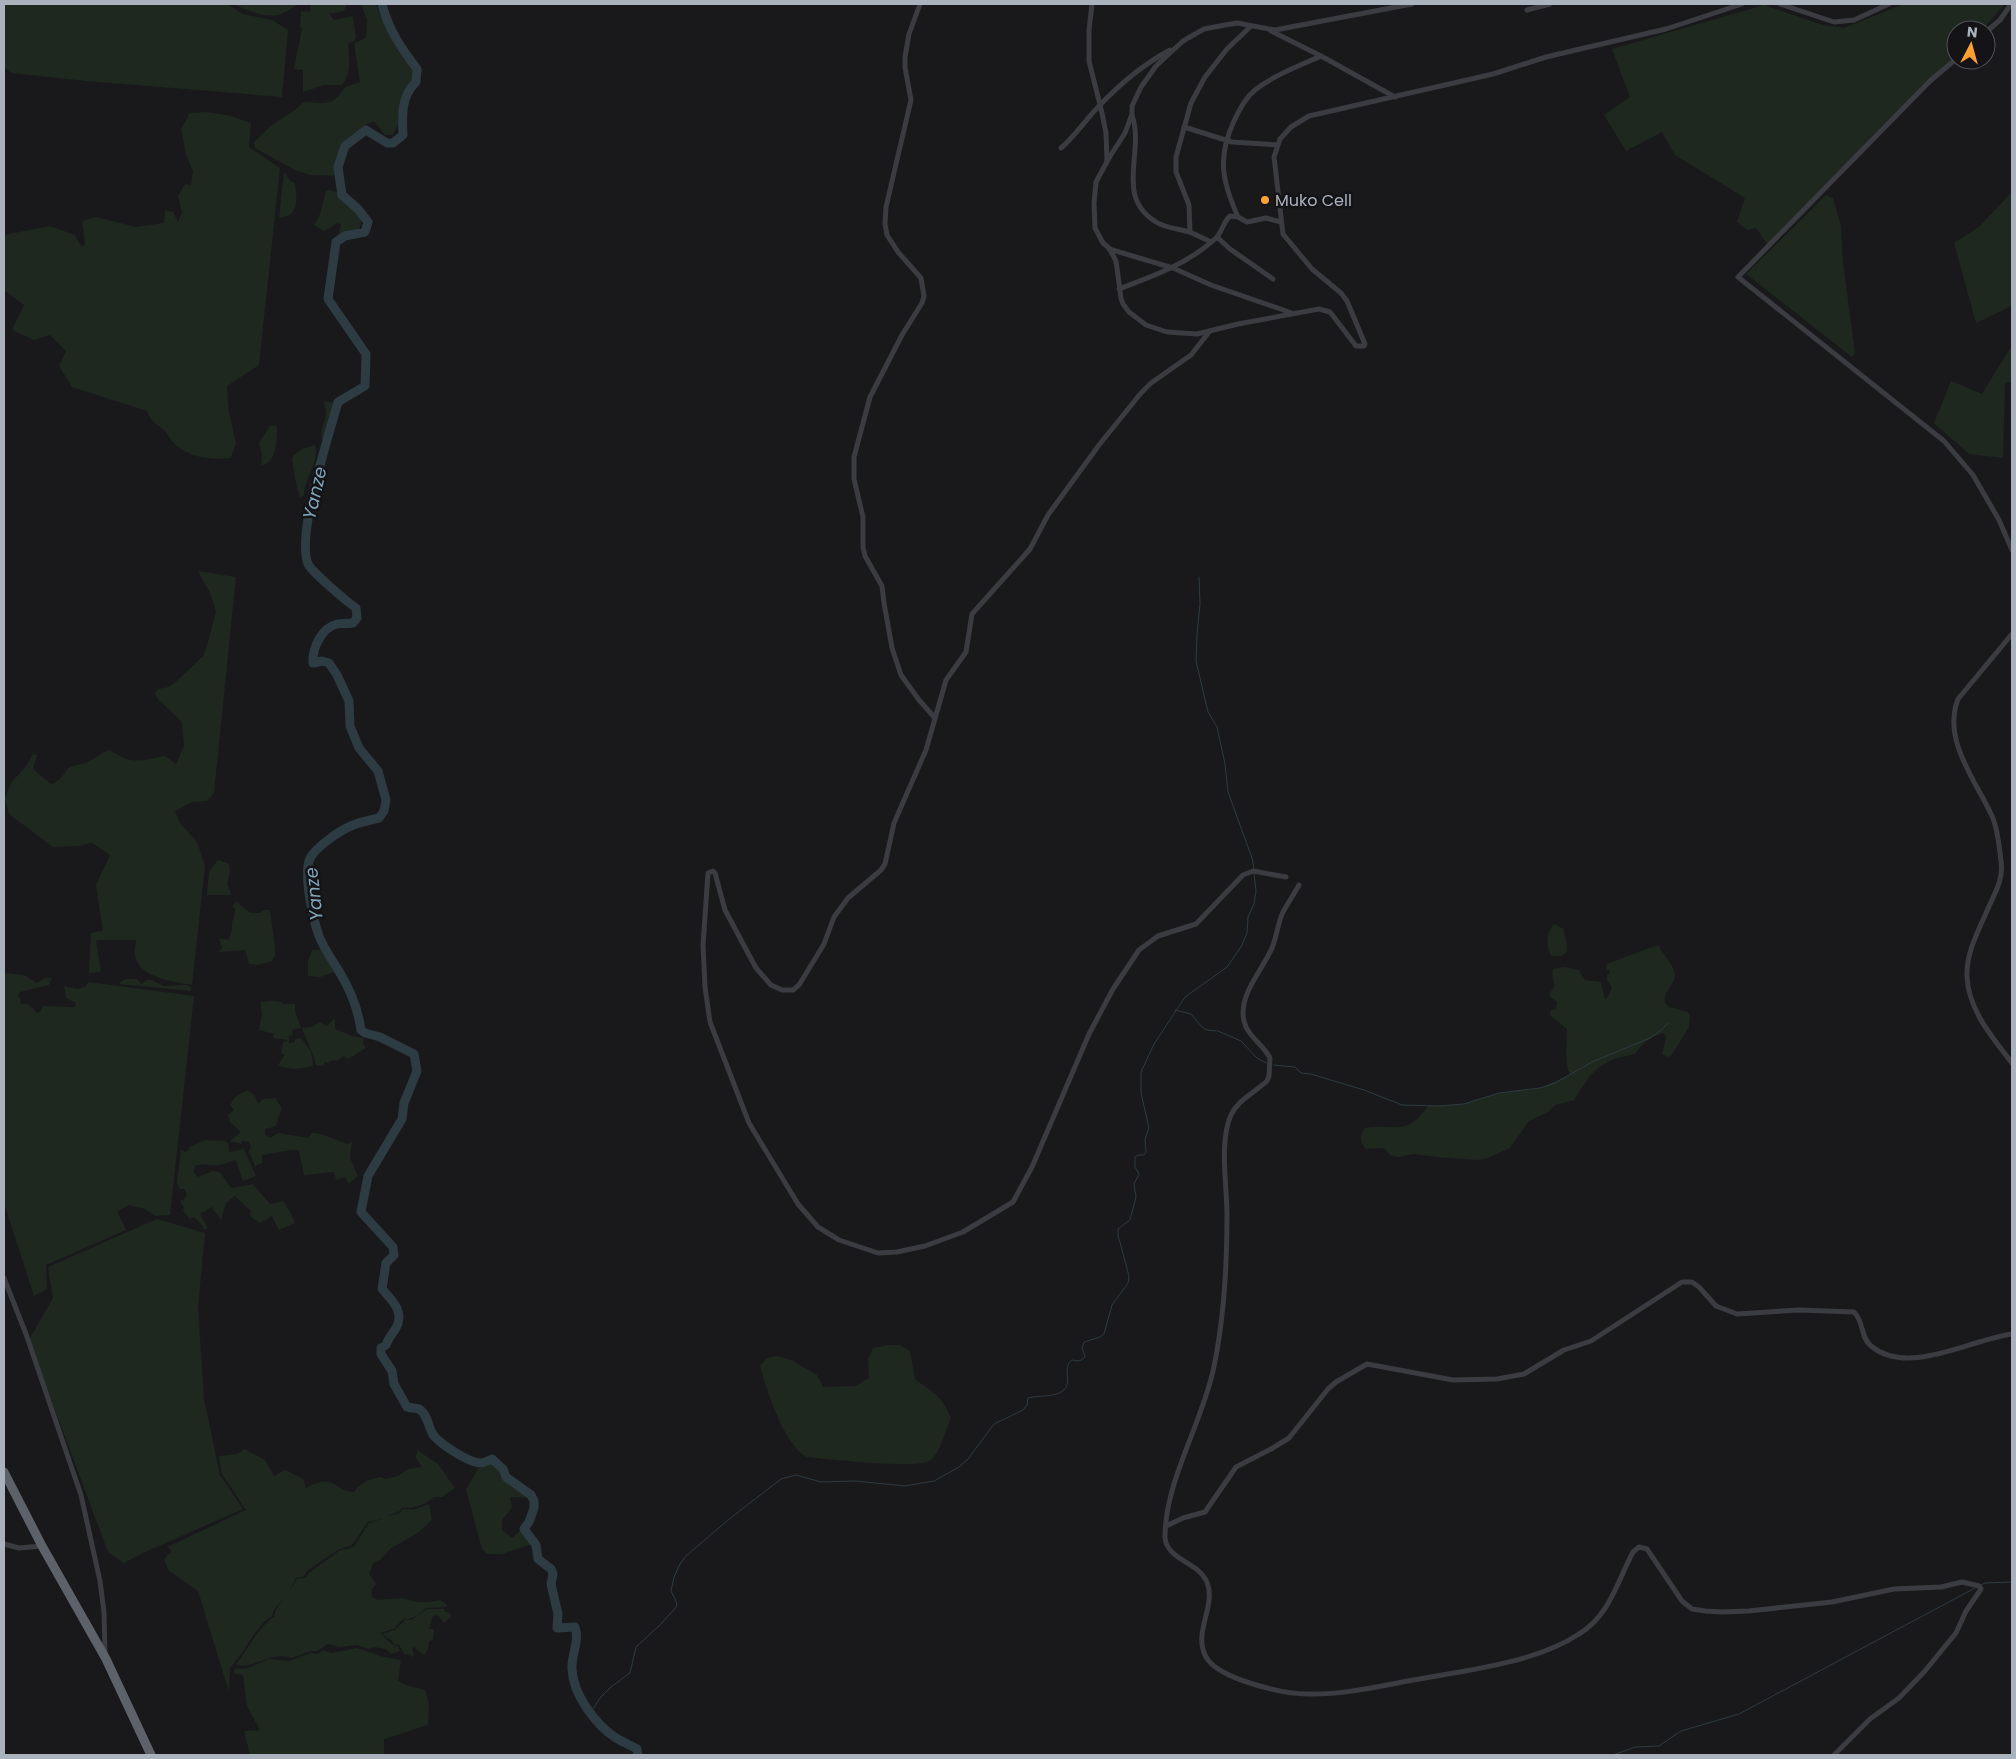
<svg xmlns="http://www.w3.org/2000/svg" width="2016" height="1759" font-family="Poppins,sans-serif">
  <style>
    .green { fill: #1e281f }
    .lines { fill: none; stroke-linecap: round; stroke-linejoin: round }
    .stream { stroke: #2d3b42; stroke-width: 1 }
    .river { stroke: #2d3b42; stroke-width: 9 }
    .minor { stroke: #3a3c41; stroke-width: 5 }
    .trunk { stroke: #5d626a; stroke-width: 9 }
    .poi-dot { fill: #ff9f2e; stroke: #141417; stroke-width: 2 }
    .labels { text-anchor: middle; stroke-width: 5; stroke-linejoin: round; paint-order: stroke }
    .poi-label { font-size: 16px; fill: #aab2bd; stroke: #141417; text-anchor: start }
    .water-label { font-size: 18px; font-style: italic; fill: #7fa6ba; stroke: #141417 }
  </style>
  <rect width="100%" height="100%" fill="#19191c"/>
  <g class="green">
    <path d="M4,4l225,1 14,9 29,6 16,10 -6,67 -195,-16 -76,-8 -7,-6z"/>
    <path d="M234,4h64c-5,3 -11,8 -17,10 -14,5 -35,-3 -47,-10z"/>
    <path d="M311,4h36l-3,7 -15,3 5,6 19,-4 3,22 -3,4 -5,1c1,14 4,30 -6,42h-18l-21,7v-22l-9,-1 8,-41 -2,-1 1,-16 9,1z"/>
    <path d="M361,4h15l4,11 8,4 13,25 22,26 -4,11c-27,17 -12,37 -27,54h-7l-11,-14 -7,3 -6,5 3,4 -2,2h-4l-6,3 -7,11 -4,16 1,11 -32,-1 -15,-5 -40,-22 -1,-6 19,-18 21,-13 10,-9c21,1 29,5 41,-15l15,-5 -6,-39 12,-5 1,-18z"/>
    <path d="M1904,4h101l-23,26h-26v25l-189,189 -11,-16 -9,2 -10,-8 8,-24 -70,-43 -13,-23 -36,19 -22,-36 26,-18 -18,-48 152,-44 59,20 21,3z"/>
    <path d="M206,112l25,4 20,7 -2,24 31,21 -21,197 -32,21 2,27 7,30 -5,15c-21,2 -44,0 -59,-17 -3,-3 -4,-7 -7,-10 -9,-9 -12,-6 -18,-20l-75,-24 -13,-21 7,-15 -16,-16 -16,5 -22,-10 12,-25 -20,-15v-54l5,-2 41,-8 25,9 6,11 4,-1 -3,-24 14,-4 40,10 28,-4 1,-13 8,2 5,10 4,-9 -4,-17 7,-12 6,1 2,-14 -7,-17 -5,-25 9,-16z"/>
    <path d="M284,172l6,9 5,2c2,16 5,33 -16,35z"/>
    <path d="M329,190l12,3 1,4 20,19 -3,16 -15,3 -7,6 4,-16 -3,-2 -14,8 -10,-6 6,-11 6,-23z"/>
    <path d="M2012,192v114l-36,17 -22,-80 25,-16z"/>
    <path d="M1826,195l7,3 8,28 2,36 12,91 -3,4 -106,-83z"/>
    <path d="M2012,345v37l-7,1 -2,75 -34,-4 -35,-31 17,-42 31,13z"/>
    <path d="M324,401l13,2 -10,38h-4c-5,-9 3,-18 3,-28 0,-4 -2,-7 -2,-12z"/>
    <path d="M270,426h6l1,4c0,12 -1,34 -16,35l1,-10 -3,-12z"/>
    <path d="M315,445c5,18 -11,33 -11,50l-4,3 -5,-19 -3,-20 2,-4 8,-6z"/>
    <path d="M198,571l38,6 -22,216 -7,8 -15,1 -17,9 5,12 17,19 8,24 -13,119c-19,-4 -51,-6 -57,-29 -1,-5 1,-12 1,-16h-40l5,32 -12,1 2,-40 12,-2 -7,-46 14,-30 -19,-13 -10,4 -28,1 -44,-33 -4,-15 6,-16 16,-18 6,-11 4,1 -4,14 18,15c10,-3 12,-10 19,-17l16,-4 22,-13c7,2 12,7 19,9 11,4 27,-1 38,-3l11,8 8,-18 -2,-24 -25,-24 -2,-5 3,-4 11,-2 9,-7 25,-24 4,-10 9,-35 -6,-18z"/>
    <path d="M218,860l11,4 1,8 -3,12 4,9 -1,2h-23l2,-23z"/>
    <path d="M236,901l14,12h10l4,-3h6l5,39v7l-3,5 -14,4 -9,-1 -4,-14 -26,2 3,-4 -3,-10 10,2 3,-11v-7l2,-4 1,-10 -3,-1z"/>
    <path d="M1554,924l10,5c0,8 4,15 3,23l-6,4h-10c-5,-10 -5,-24 3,-32z"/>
    <path d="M1655,946h4c4,9 15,19 16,28 1,11 -12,15 -10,29l4,4 19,5 2,4 -1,11 -18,29 -3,1 -6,-3 4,-16 -2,-5c-15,4 -20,9 -29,21l-21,5 -15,8 -10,10 -15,23 -19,5 -7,7 -19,9 -19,27 -22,10 -11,2 -41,-3 -22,-3 -16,3 -8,-2 -6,-7 -18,1c-6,-7 -7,-14 -1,-21 30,-5 41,10 63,-22l36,-2 35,-11 41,-5 30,-13c-6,-13 -3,-31 -3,-46l-17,-14 1,-5 5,-1 1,-7 -7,-5 -1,-3 6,-8 -3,-12 1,-5 10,-2 16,3 6,10 16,2 4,17 2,-1 5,-10 -5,-8v-5l3,-2v-2l-4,-2 1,-5z"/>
    <path d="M312,950h12l14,21 -18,6 -12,-1v-15z"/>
    <path d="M4,973l20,2 13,8 8,-5h7l-3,7 -29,7 -2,4 3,4 -1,3 9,2 8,8 3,-1 3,-6 32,1 1,-4 -10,-5 -2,-12 14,3 8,-3 2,-4 106,14 -24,219 -15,1 -10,-7 -16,-4 -12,6 9,19 -80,35 1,24 -13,7 -30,-93z"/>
    <path d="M125,979h11l6,5 4,-4h5l13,6 23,-1 4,3v3l-71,-7 -1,-1z"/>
    <path d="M272,1001l11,1v2h12v7l6,17 -9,2 1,5 -4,1v7h4l3,-4 5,-1 10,13 2,14c-11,5 -24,5 -35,0l7,-10 -4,-2 2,-11 5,-2 -15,-2 1,-4 -15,-4 3,-15 -2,-13z"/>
    <path d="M335,1018v11l17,7 11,2v5l3,5 -18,11 -4,-3 -6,4 -8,1 -2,2 -3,-1 -2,4 -7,-1c-3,-14 -10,-24 -14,-37l10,-1 8,-5 7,4z"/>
    <path d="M247,1090l8,6 3,8 5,-5 12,-1 7,10 -6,17 -3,2 -8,2v6l5,3 8,-5 30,5 4,-5c10,0 26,8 36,11l4,-3 -2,17 8,18 -9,8 -4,-7 -9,3 -2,-8 -30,3 -5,-24 -8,-1 -29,5v8l-7,3 -6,-15 2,-4 -2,-5 -7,-1 -1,3 -11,-3 11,-9 -11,-10 -2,-7 6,-5 -4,-5 5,-8z"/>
    <path d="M206,1140l18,1 4,2 1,9 15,-3 12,27 -13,5 -7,-21c-5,1 -11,4 -16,5 -10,1 -16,-2 -25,1l-1,6 3,5 16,-6 7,1 11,16 22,-4 17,20 13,-3 8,12 4,10 -16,7 -7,-14 -12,7 -10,-7 1,-5 -16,-15 -9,7 -5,17 -9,-13 -12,7 8,14 -4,2 -2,-5 -8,-8 -4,2 -7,-8 1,-3 -4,-7 5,-2 2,-5 -3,-5h-4l-3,-6 4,-33 4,2 4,-2v-3z"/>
    <path d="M157,1219l48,14 -7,74 6,92 16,76 23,34 -100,44 -19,10 -16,-11 -79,-212 24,-42 -5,-31z"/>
    <path d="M888,1345h12l10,6 5,28c19,15 26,15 36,39 -5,11 -11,35 -20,42 -13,10 -104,-1 -125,-3 -22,-14 -39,-65 -46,-91l7,-8 10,-2 16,5 24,14 6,12 32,-1 14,-8 -1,-19 5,-11z"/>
    <path d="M245,1449l20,11 9,16 11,-6 18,9 3,9c30,-16 25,2 48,4 7,-10 14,-12 26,-15l5,2 13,-3 10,-7 14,-2 -6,-9 1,-8 21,14 17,24 -13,9h-8c-9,8 -19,11 -32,11l-2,3 -12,5 12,-3 3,-4 10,1 16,-6 3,16 -14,13 -27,15 -11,12 -7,3 -4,11 7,10 -5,6 1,7 6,3 25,-2 15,4h11l12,-2 6,5 -1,2 -20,1 -8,7 -11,5 -3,-2 -10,11 -14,4 13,12 5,1 2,5 -9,3 -5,-5 -13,-2 -3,2 -14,-4 -16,2 -12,-3 -11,7h-6l-20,7c-20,-8 -42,14 -55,6 13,-15 21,-36 38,-47 1,-10 17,-26 23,-38l8,-1 4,-5 30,-22 15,-4 15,-24 13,-4 -14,3 -16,23 -14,5 -30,20 -5,7 -7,1 -7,14 -16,19 -1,5 -7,5 -11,13 -12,19 -12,15 -1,24 -31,-101 -29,-20 -5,-12 8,-8 -5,-4 79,-37 -24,-36 -3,-16v-2l18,-2z"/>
    <path d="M490,1463l11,8 2,9 13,7 14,11 -20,-1 2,11 -10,12v10l10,8 9,-8 11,14 -30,10h-15l-5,-5 -16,-60 12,-20z"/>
    <path d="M427,1609h17v2l5,2 2,3 -7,7 -6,-8 -5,1 -4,13h5l-1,11 -4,1 -1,8 -4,6 -10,-8 -2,1 2,7 -2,2 -4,-3 -3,1 -6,-10 -5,-1 -3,-4 -9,-6 13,-4 10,-10h6z"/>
    <path d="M357,1648l23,8 21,4 -3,21 11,5 16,4 4,14 -1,21 -44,14v16h-134l-6,-24 16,-1 -13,-24 -4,-31 -10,-2 2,-4 13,-1 21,-9 20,2 22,-8 7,1 5,-4 8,3z"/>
  </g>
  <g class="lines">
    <g class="stream">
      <path d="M1199,577l1,27 -3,30 -1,27 12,51 9,15 8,37 3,28 24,66 2,11"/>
      <path d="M1175,1010l16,4 11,13 5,3 11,1 23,10 16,17 9,5"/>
      <path d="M1274,1065l21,2 6,6 10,1 53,16 38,15 36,1 26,-2 35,-11 41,-5 15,-5 37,-21 58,-24 10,-7 8,-8"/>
      <path d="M1981,1585l4,-2 27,-1"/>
      <path d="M588,1712l5,-3 7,-11 11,-11 19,-14 6,-26 25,-23 16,-18 -1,-5 -5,-10 3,-14 6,-13 6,-8 42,-36 53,-41 15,-4 25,7 34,-1 50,5 29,-5 25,-14 9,-8 26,-35 29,-14 4,-5 1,-7c10,-3 27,0 36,-8 9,-9 -3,-21 8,-30 5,1 10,2 13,-4l-3,-8 2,-6 16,-5 4,-3 8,-29 16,-22 1,-7 -11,-41v-6l12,-9 6,-23 -2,-13 5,-10 -4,-7v-10l3,-2h6l2,-3 -1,-13 4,-11 -8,-35v-21l13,-28 31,-47 42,-30 14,-20 6,-14 1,-16 6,-13 2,-13 -2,-18"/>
      <path d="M1613,1755l22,-8 24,-1 22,-15 58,-17 236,-126"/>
    </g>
    <path class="river" d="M382,4c6,25 20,45 35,65l-1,13c-15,14 -14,34 -13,53l-10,8h-6l-21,-13 -21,16 -7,21 4,28 16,14 10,13 -3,10 -20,4 -9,6 -8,57 38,55 -1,32 -27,16c-9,33 -42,133 -30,162 5,9 38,37 48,44l1,10 -4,5c-6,1 -12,0 -16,1 -16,4 -25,25 -24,39l9,-2 7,2 8,12 12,26 1,25 9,22 19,23 8,29 -2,11 -5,7c-9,2 -18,4 -26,7 -12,5 -40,23 -44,36 -5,17 4,58 10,75 5,13 14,25 21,37 11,18 18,36 21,57l4,3 15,4 34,17 3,17 -13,32 -2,16 -34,57 -7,36 32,35 1,8 -8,8 -4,26c10,11 23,23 14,39 -4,7 -7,8 -10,17l-5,3v6l11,17 2,13 13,23c3,1 9,1 12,2 9,5 9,19 15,27 8,9 35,27 47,27 3,0 8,-3 11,-4l11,10 3,8 25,18 3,6v7l-5,14 -5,7 12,16 2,14 13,10 2,5 -2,10 7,30 -1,14 18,-1c5,14 -4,28 -3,42 1,26 24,56 44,69 7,4 14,7 21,11l1,6"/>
    <g class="minor">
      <path d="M920,4l-11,30 -4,23v10l6,33 -25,107 -1,17 2,11 11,17 23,26 3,18 -2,7 -20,32 -32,62 -16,60v22l9,38v30l2,9 17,30 2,17 8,45 9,27 18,25 16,18"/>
      <path d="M1092,4l-3,26v31l13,52 4,20 1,28"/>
      <path d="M1412,4l-137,26 -38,-7 -12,2 -21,4 -21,12 -27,25 -15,21 -9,19v8l-7,19 -16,25 -13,24 -2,21 1,25 8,15 6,5 7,13 5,37 2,6 6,8 17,13 21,7 30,2 41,-10 81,-15 11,3 26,34h8l1,-2 -18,-43 -6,-8 -29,-24 -29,-35 -9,-77 6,-18 11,-12 18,-11 184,-42 53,-17 120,-28 76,-25"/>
      <path d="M1780,4l54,18 20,-2 35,-16"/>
      <path d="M1527,10l23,-6"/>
      <path d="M1271,31l50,25 74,41"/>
      <path d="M1986,32l14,-12 11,-16"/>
      <path d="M1956,59l-26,22 -192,196 206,164 29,34 26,45 13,30"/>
      <path d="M1132,115c13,38 -18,81 24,107 9,6 24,7 34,10"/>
      <path d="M1184,127l48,15 46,3"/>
      <path d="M1061,148c15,-13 25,-29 39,-43 20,-21 44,-41 70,-55"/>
      <path d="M1238,217c-16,-36 -21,-59 -4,-96 6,-12 11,-23 21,-31 19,-15 44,-24 66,-34"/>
      <path d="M1217,237l13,12 43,30"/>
      <path d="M1211,242l-21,-10 -1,-27 -13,-33v-15l15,-54 14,-26 22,-28 24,-23"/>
      <path d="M1109,249l64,19 38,17 81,28"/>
      <path d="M1119,289c35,-13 68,-25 96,-50 7,-6 8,-17 15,-23l8,1 9,5 19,-4 15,4"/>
      <path d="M1209,332l-18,23 -40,28 -10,10 -42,52 -51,70 -18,34 -58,65 -6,38 -20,28 -20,70 -32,73 -9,41 -4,6 -33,28 -14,19 -10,27 -25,41 -6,5h-11l-11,-5 -15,-17 -31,-58 -10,-37 -2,-2 -5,2 -5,72 2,42 5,35 39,101 49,81 20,23 21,13 39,13 19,-1 28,-6 38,-14 50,-30 19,-35 57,-133 24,-45 26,-39 19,-14 38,-12 47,-49 10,-4 33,6"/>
      <path d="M2012,634l-54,65c-16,41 18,82 34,117 6,13 7,30 9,45 3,19 -7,33 -14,50 -9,20 -21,43 -20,65 1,34 26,62 45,87"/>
      <path d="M1299,885c-5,9 -11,18 -16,27 -5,10 -6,24 -11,36 -10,23 -34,47 -28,73 3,15 20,24 26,37l-1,18 -2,5c-12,11 -29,19 -36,34 -12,26 -4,71 -4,100 0,52 -3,106 -14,156 -12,54 -48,111 -48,166 1,22 32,25 41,43 12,25 -14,52 0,77 12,22 77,37 102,37 33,1 67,-7 100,-13 53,-10 126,-17 171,-47 31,-19 38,-52 54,-82l6,-5 8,2 35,52 10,8 13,2 17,1 27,-1 83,-9 62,-13 47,-2 21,-5 17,4 2,3 -15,22 -10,22 -32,39 -25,26 -29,21 -36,36"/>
      <path d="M4,1278l22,56 55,161 19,86 4,31 1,41"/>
      <path d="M1166,1526l17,-8 22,-6 31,-45 35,-18 18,-11 39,-49 8,-7 31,-18 86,16 44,-1 27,-5 40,-24 27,-9 91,-59h10l7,5 17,19 21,8 62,-4 55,2c10,9 6,25 17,34 38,31 100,-7 141,-12"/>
      <path d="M4,1544l15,4 23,-2"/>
    </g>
    <path class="trunk" d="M4,1472l38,74 64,113 45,96"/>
  </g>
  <circle class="poi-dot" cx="1265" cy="200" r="5"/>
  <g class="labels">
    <g class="poi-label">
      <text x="1275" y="206">Muko Cell</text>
    </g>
    <g class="water-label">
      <text transform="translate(315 493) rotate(-77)" y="6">Yanze</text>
      <text transform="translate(314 894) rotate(-96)" y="6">Yanze</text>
    </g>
  </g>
  <rect width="2016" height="1759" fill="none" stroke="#aab2bd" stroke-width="10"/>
  <g transform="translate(1971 45) rotate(6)"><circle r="24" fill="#141417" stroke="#505359"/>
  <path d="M0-4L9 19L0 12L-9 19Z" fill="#ff9f2e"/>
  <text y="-8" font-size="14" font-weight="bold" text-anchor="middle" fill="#aab2bd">N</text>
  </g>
</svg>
